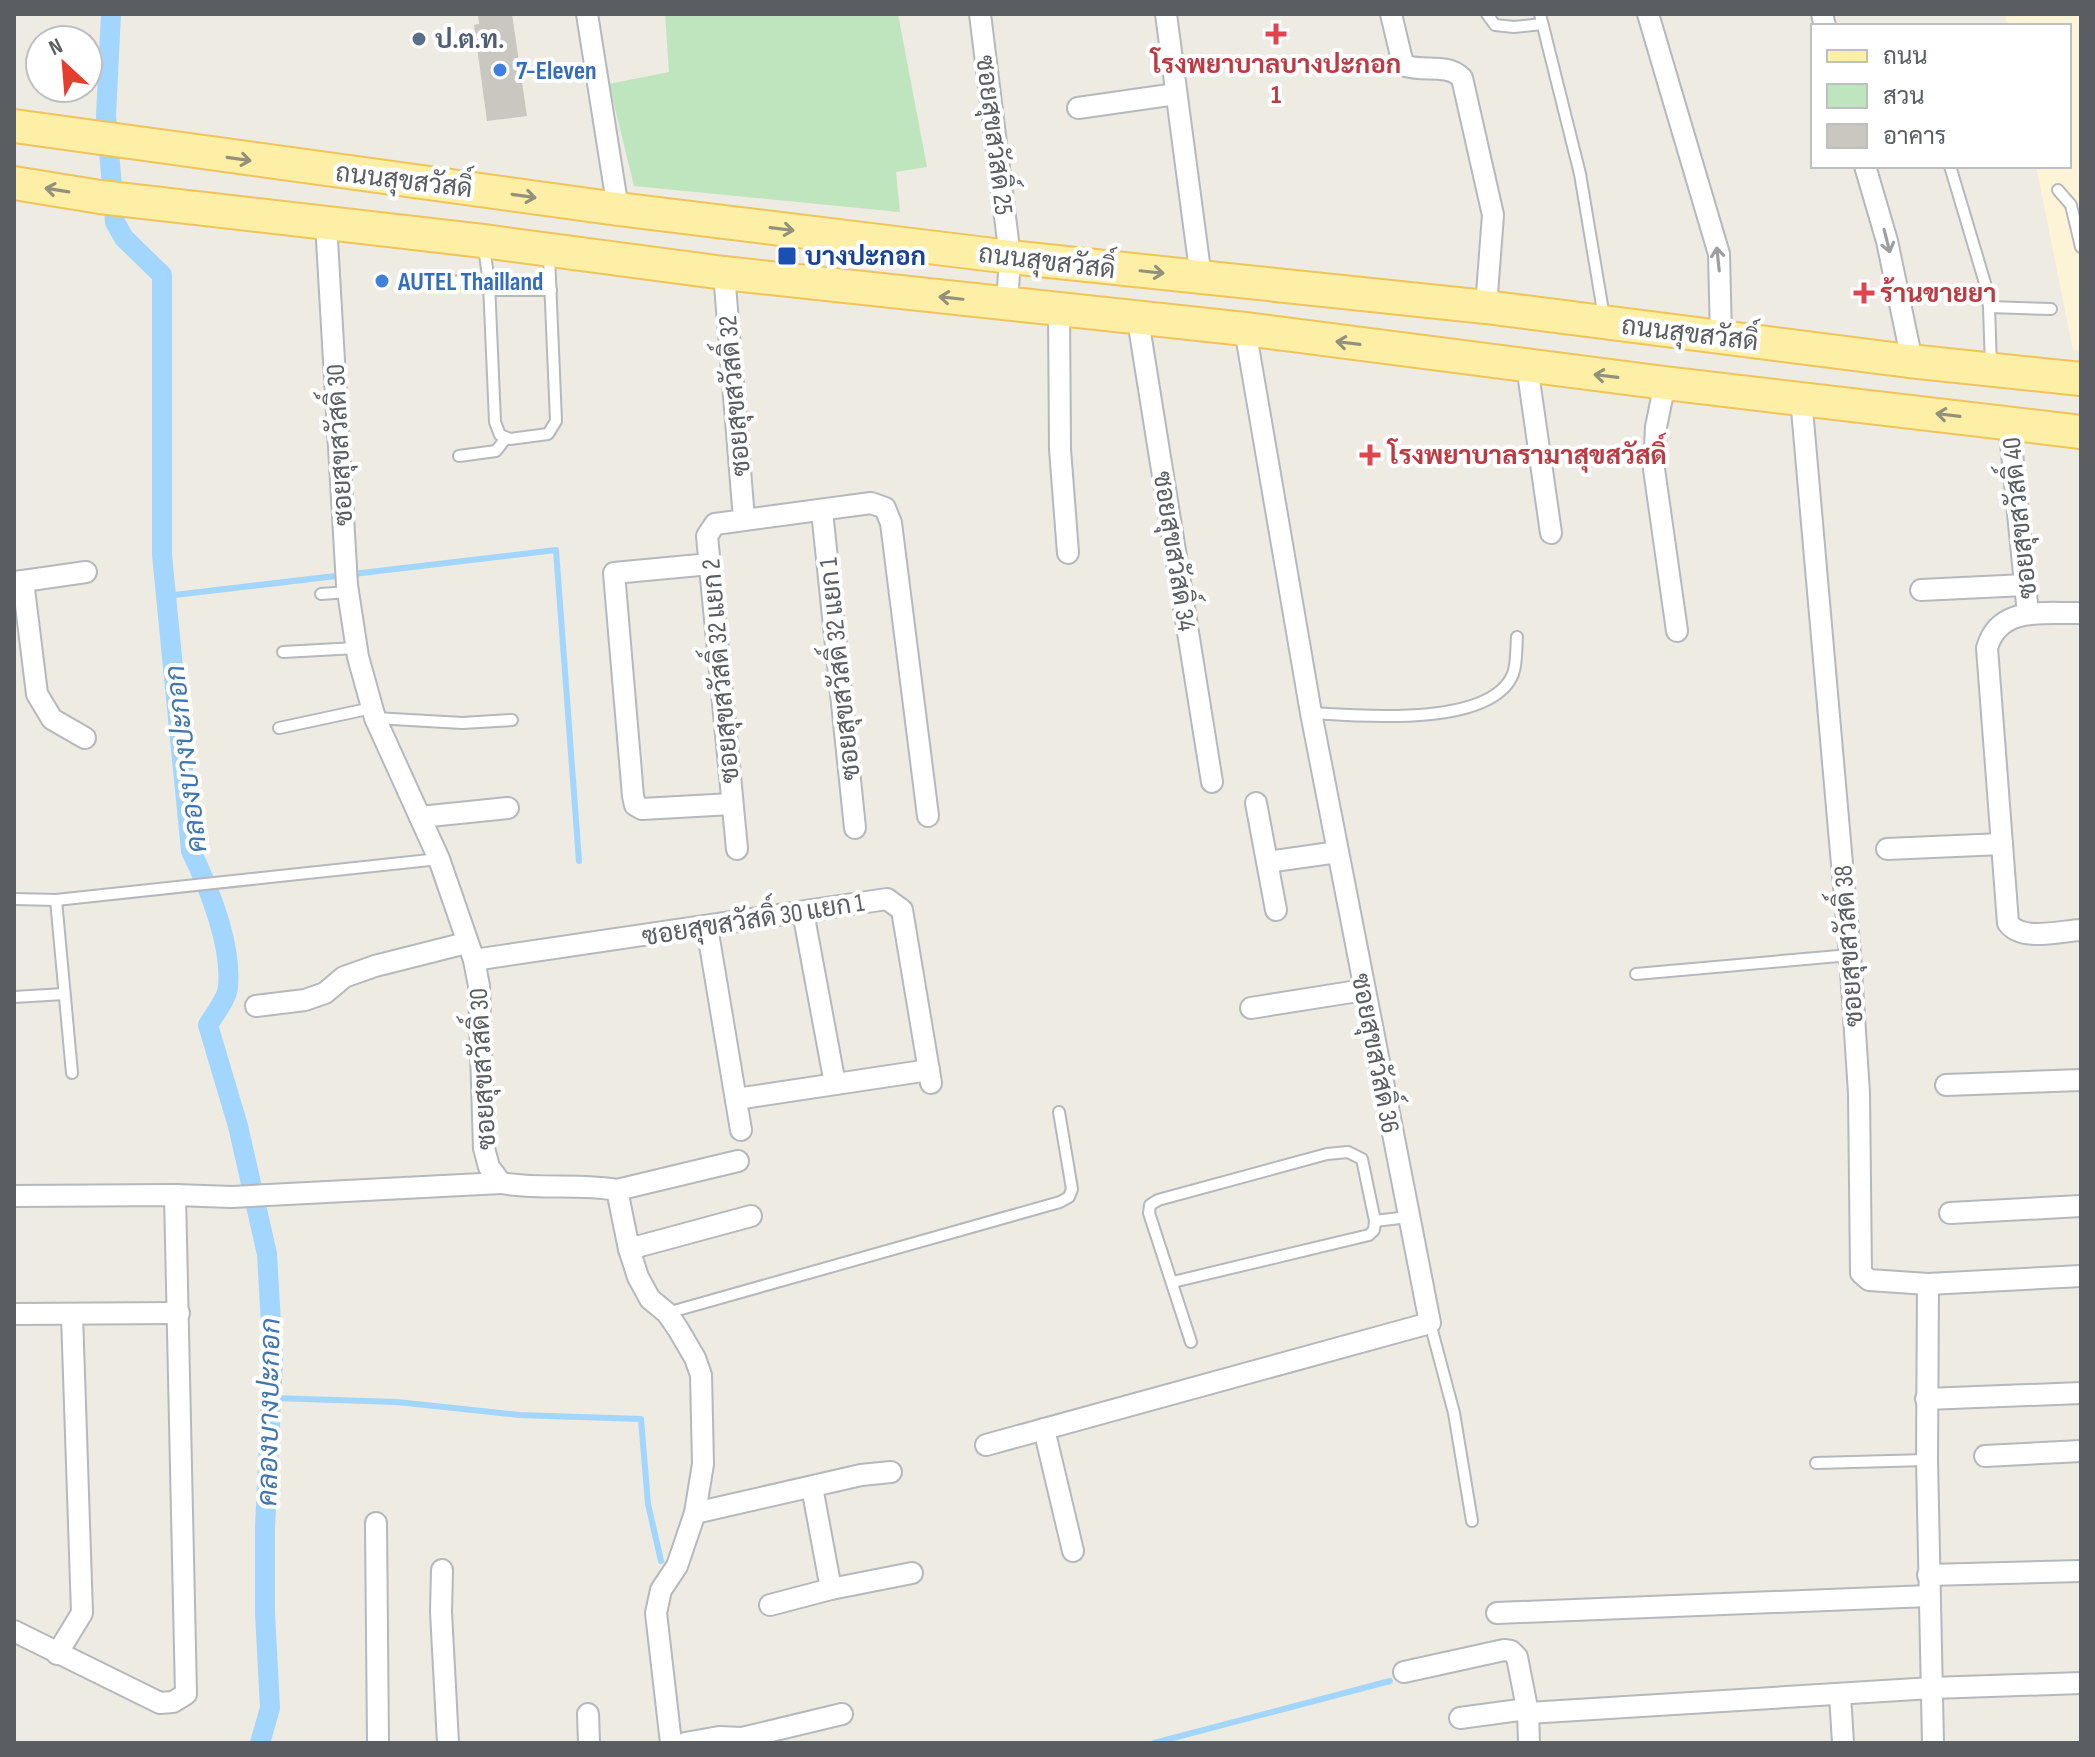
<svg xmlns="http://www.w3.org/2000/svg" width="2095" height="1757" font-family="'Sofia Sans Condensed',Sarabun,sans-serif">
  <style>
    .commercial { fill: #fdf4d7 }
    .green { fill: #bfe5bf }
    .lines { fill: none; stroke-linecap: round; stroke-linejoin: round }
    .stream { stroke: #a2d6fe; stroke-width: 6 }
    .canal { stroke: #a2d6fe; stroke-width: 20 }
    .building { fill: #cac7c1 }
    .service-casing { stroke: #b5b8bc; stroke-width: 14 }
    .minor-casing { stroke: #b5b8bc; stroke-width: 24 }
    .primary-casing { stroke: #efc459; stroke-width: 36 }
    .service { stroke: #fff; stroke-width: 10 }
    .minor { stroke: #fff; stroke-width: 20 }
    .primary { stroke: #feefa7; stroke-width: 32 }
    .oneway { stroke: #93917b }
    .oneway2 { stroke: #9c9ea1 }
    .health-dot { fill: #e0444e; stroke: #fff; stroke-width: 3 }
    .service-dot { fill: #5c6f8a; stroke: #fff; stroke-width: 3 }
    .shop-dot { fill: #3f7fe0; stroke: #fff; stroke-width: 3 }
    .transit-dot { fill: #1a4fb4; stroke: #fff; stroke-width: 3 }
    .labels { text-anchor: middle; stroke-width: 8; stroke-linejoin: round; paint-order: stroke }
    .service-label { font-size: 26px; font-weight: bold; fill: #4e5e75; stroke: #fff; text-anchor: start }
    .health-label { font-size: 26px; font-weight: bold; fill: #be3a42; stroke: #fff; text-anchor: start }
    .shop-label { font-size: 26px; font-weight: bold; fill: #366cbe; stroke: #fff; text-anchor: start }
    .street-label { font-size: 26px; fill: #5a5e63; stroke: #fff }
    .transit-label { font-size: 26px; font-weight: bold; fill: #164399; stroke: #fff; text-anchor: start }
    .water-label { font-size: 28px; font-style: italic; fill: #4076af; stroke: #fff }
  </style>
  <rect width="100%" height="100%" fill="#edebe2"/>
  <path class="commercial" d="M2005,14h76v337l-8,-1 -37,-184h33v-140h-61z"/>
  <path class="green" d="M665,14h233l29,153 -31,5 4,40 -266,-26 -25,-102 60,-12z"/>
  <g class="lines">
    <g class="stream">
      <path d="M166,596l390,-46 23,311"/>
      <path d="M273,1398l124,4 122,13 122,4 7,85 13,57"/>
      <path d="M1154,1743l236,-62"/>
    </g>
    <path class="canal" d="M111,14l-5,102 9,106 9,16 38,37v280l29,296c18,37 41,94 37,136 -1,12 -14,28 -20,38l30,101 29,128 6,105 -8,168v86l5,95 -10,35"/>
  </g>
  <path class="building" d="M478,14h34l15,102 -40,5 -13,-96 5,-1z"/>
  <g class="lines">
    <defs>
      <g id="service">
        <path d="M1487,14l8,11 19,2 28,-3"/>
        <path d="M1540,14l40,160 24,143"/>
        <path d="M1950,166l35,117 4,24 2,60"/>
        <path d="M2058,190l13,15 10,42"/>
        <path d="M484,247l5,36 6,139 5,13 10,4 38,-5 8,-13 -7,-165"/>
        <path d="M446,281l43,2"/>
        <path d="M489,290h62"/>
        <path d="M1989,307l62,2"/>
        <path d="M459,456l37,-5 10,-13"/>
        <path d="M321,594l27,-2"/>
        <path d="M283,652l73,-4"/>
        <path d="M1311,713c48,3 180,15 202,-39 4,-11 3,-26 4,-37"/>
        <path d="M375,718l87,5 50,-3"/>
        <path d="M279,728l93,-20"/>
        <path d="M14,899l42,1 383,-41"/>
        <path d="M56,900l16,173"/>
        <path d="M1636,974l214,-19"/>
        <path d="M14,997l50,-3"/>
        <path d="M1173,1282l196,-47 5,-5 1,-9"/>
        <path d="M667,1313l393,-111 9,-5 3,-8 -13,-77"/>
        <path d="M1430,1323l24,90 18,108"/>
        <path d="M1191,1342l-42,-129 1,-8 8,-5 169,-46 21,-2 14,7 13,62 33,-4"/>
        <path d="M1816,1463l111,-3"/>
      </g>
      <g id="minor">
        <path d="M587,14l31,195"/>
        <path d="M980,14l30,243 -3,47"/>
        <path d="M1166,14l35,264"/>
        <path d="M1391,14l11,46 4,6c19,6 41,-3 56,12l31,137 -7,92"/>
        <path d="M1648,14l71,240 2,83"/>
        <path d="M1822,14l3,12"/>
        <path d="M1078,108l98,-14"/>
        <path d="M1865,166l22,75 25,120"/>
        <path d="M326,223l21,362 11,72 17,61 64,141 35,101 5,26 5,162 5,19 12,16c39,7 77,0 116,7l12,59 9,28 12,22 17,14 11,16 17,29 6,17 2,89 -8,49 -18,53 -16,24 -5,23 15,130"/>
        <path d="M724,273l20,246"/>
        <path d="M1059,310l1,139 8,104"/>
        <path d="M1138,320l74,462"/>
        <path d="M1527,366l24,167"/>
        <path d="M1665,383l-9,44 -2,42 23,162"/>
        <path d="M1801,398l49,557 9,138 2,180 8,7 59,4 153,-8"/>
        <path d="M2009,423l19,191"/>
        <path d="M822,511l33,317"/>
        <path d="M710,564l-96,9 19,223 2,9 7,4 90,-5"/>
        <path d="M23,581l63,-9"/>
        <path d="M14,582l9,-1 14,113 15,25 33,19"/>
        <path d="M1921,590l104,-5"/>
        <path d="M2081,613c-36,1 -82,-8 -94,35l21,275c14,19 51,8 73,7"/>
        <path d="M1256,803l20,107"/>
        <path d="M420,817l88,-9"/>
        <path d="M737,849l-30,-313 8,-12 156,-21 14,5 6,15 37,293"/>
        <path d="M1887,849l115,-5"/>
        <path d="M1268,862l70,-10"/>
        <path d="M803,912l32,172"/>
        <path d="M707,927l34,203"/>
        <path d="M474,960l413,-61 15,11 29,173"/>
        <path d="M256,1006l49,-6 20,-7 19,-16 31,-11 91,-23"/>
        <path d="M1251,1008l113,-18"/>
        <path d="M1946,1085l135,-5"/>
        <path d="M736,1099l193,-29"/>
        <path d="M617,1190l121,-29"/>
        <path d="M14,1196l161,-1 57,2 269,-14"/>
        <path d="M1950,1213l131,-7"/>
        <path d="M629,1249l122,-33"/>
        <path d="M1928,1284l-1,176 6,283"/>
        <path d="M14,1314l165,-1"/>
        <path d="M1926,1399l155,-6"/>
        <path d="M1044,1429l29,122"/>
        <path d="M986,1445l444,-122 -119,-610 -66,-384"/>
        <path d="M1985,1456l96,-5"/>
        <path d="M695,1513l166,-38 30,-3"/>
        <path d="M376,1523l2,220"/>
        <path d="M442,1570l-1,42 7,131"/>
        <path d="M1928,1575l153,-4"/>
        <path d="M831,1589l81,-16"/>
        <path d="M770,1605l61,-16 -19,-102"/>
        <path d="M1497,1613l432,-17"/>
        <path d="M14,1631l146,72 13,-1 13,-8 -11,-499"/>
        <path d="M57,1654l25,-41 -10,-298"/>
        <path d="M1404,1672l100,-22 7,1 6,6 11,56 1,30"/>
        <path d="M1840,1695l3,48"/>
        <path d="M1528,1713l404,-25 149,-5"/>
        <path d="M588,1714l1,29"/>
        <path d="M1460,1718l67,-9"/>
        <path d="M685,1743l34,-6 23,1 100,-24"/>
      </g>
      <g id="primary">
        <path d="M14,126l604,83 392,48 476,50 423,54 172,18"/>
        <path d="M14,183l86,14 383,44 241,32 521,56 420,54 416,49"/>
      </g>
    </defs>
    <use href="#service" class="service-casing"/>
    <use href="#minor" class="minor-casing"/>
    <use href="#primary" class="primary-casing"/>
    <use href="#service" class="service"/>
    <use href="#minor" class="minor"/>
    <use href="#primary" class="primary"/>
  </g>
  <defs><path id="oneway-shaft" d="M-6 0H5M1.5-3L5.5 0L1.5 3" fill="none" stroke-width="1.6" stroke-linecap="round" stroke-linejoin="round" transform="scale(2)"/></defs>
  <g class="oneway">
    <use href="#oneway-shaft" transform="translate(239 159) rotate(8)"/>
    <use href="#oneway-shaft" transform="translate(57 190) rotate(-171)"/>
    <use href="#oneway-shaft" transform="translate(524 196) rotate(8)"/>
    <use href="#oneway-shaft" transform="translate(782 229) rotate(7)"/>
    <use href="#oneway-shaft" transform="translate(1152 272) rotate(6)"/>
    <use href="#oneway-shaft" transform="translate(951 298) rotate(-174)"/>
    <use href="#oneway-shaft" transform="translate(1348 343) rotate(-173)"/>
    <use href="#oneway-shaft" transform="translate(1606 376) rotate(-173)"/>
    <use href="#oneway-shaft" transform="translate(1948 415) rotate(-173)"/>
  </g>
  <g class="oneway2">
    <use href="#oneway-shaft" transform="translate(1887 241) rotate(76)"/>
    <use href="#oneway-shaft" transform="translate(1718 259) rotate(-96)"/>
  </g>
  <g class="health-dot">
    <path d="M1272 22h8v8h8v8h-8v8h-8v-8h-8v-8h8z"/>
    <path d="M1860 281h8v8h8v8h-8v8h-8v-8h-8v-8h8z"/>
    <path d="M1366 443h8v8h8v8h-8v8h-8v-8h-8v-8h8z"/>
  </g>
  <circle class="service-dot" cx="419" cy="39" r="8"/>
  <g class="shop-dot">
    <circle cx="500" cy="70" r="8"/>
    <circle cx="382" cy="281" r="8"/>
  </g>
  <rect class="transit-dot" x="777" y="246" width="20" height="20" rx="4"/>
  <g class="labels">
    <g class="service-label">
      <text x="435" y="48">ป.ต.ท.</text>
    </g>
    <g class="health-label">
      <text x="1276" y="73" text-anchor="middle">โรงพยาบาลบางปะกอก<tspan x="1276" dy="30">1</tspan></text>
      <text x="1880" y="302">ร้านขายยา</text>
      <text x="1388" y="464">โรงพยาบาลรามาสุขสวัสดิ์</text>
    </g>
    <g class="shop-label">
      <text x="516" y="79">7-Eleven</text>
      <text x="398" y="290">AUTEL Thailland</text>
    </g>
    <g class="street-label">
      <text transform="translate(995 135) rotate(83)" y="9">ซอยสุขสวัสดิ์ 25</text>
      <text transform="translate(404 180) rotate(7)" y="9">ถนนสุขสวัสดิ์</text>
      <text transform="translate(1047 261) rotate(7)" y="9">ถนนสุขสวัสดิ์</text>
      <text transform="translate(1690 333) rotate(7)" y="9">ถนนสุขสวัสดิ์</text>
      <text transform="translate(734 396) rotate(-95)" y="9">ซอยสุขสวัสดิ์ 32</text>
      <text transform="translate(339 445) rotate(-93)" y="9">ซอยสุขสวัสดิ์ 30</text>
      <text transform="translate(2019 518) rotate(-96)" y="9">ซอยสุขสวัสดิ์ 40</text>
      <text transform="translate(1175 551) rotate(81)" y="9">ซอยสุขสวัสดิ์ 34</text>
      <text transform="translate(839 669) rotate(-96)" y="9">ซอยสุขสวัสดิ์ 32 แยก 1</text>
      <text transform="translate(720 671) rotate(-95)" y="9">ซอยสุขสวัสดิ์ 32 แยก 2</text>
      <text transform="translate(753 919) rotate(-9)" y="9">ซอยสุขสวัสดิ์ 30 แยก 1</text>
      <text transform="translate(1848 946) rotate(-94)" y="9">ซอยสุขสวัสดิ์ 38</text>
      <text transform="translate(1376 1053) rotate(79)" y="9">ซอยสุขสวัสดิ์ 36</text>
      <text transform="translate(482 1069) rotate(-93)" y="9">ซอยสุขสวัสดิ์ 30</text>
    </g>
    <g class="transit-label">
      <text x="805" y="265">บางปะกอก</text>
    </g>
    <g class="water-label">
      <text transform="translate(185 759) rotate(-97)" y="10">คลองบางปะกอก</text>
      <text transform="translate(268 1412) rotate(-89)" y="10">คลองบางปะกอก</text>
    </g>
  </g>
  <rect width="2095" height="1757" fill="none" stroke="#5a5e63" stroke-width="32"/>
  <rect x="1811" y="24" width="260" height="144" fill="#ffffff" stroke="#bdbfc1" stroke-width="2"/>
  <rect x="1827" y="50" width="40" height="12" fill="#feefa7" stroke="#bdbfc1" stroke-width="2"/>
  <text x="1883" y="64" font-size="24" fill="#5a5e63">ถนน</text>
  <rect x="1827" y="84" width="40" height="24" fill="#bfe5bf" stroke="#bdbfc1" stroke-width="2"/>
  <text x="1883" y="104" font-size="24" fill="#5a5e63">สวน</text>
  <rect x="1827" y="124" width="40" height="24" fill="#cac7c1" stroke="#bdbfc1" stroke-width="2"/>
  <text x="1883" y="144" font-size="24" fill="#5a5e63">อาคาร</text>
  <g transform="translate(64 64) rotate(334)"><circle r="38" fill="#ffffff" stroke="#bdbfc1" stroke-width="2"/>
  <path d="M0-6L14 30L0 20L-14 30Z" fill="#e63d2f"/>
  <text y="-12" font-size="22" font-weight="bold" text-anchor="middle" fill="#5a5e63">N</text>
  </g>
</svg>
